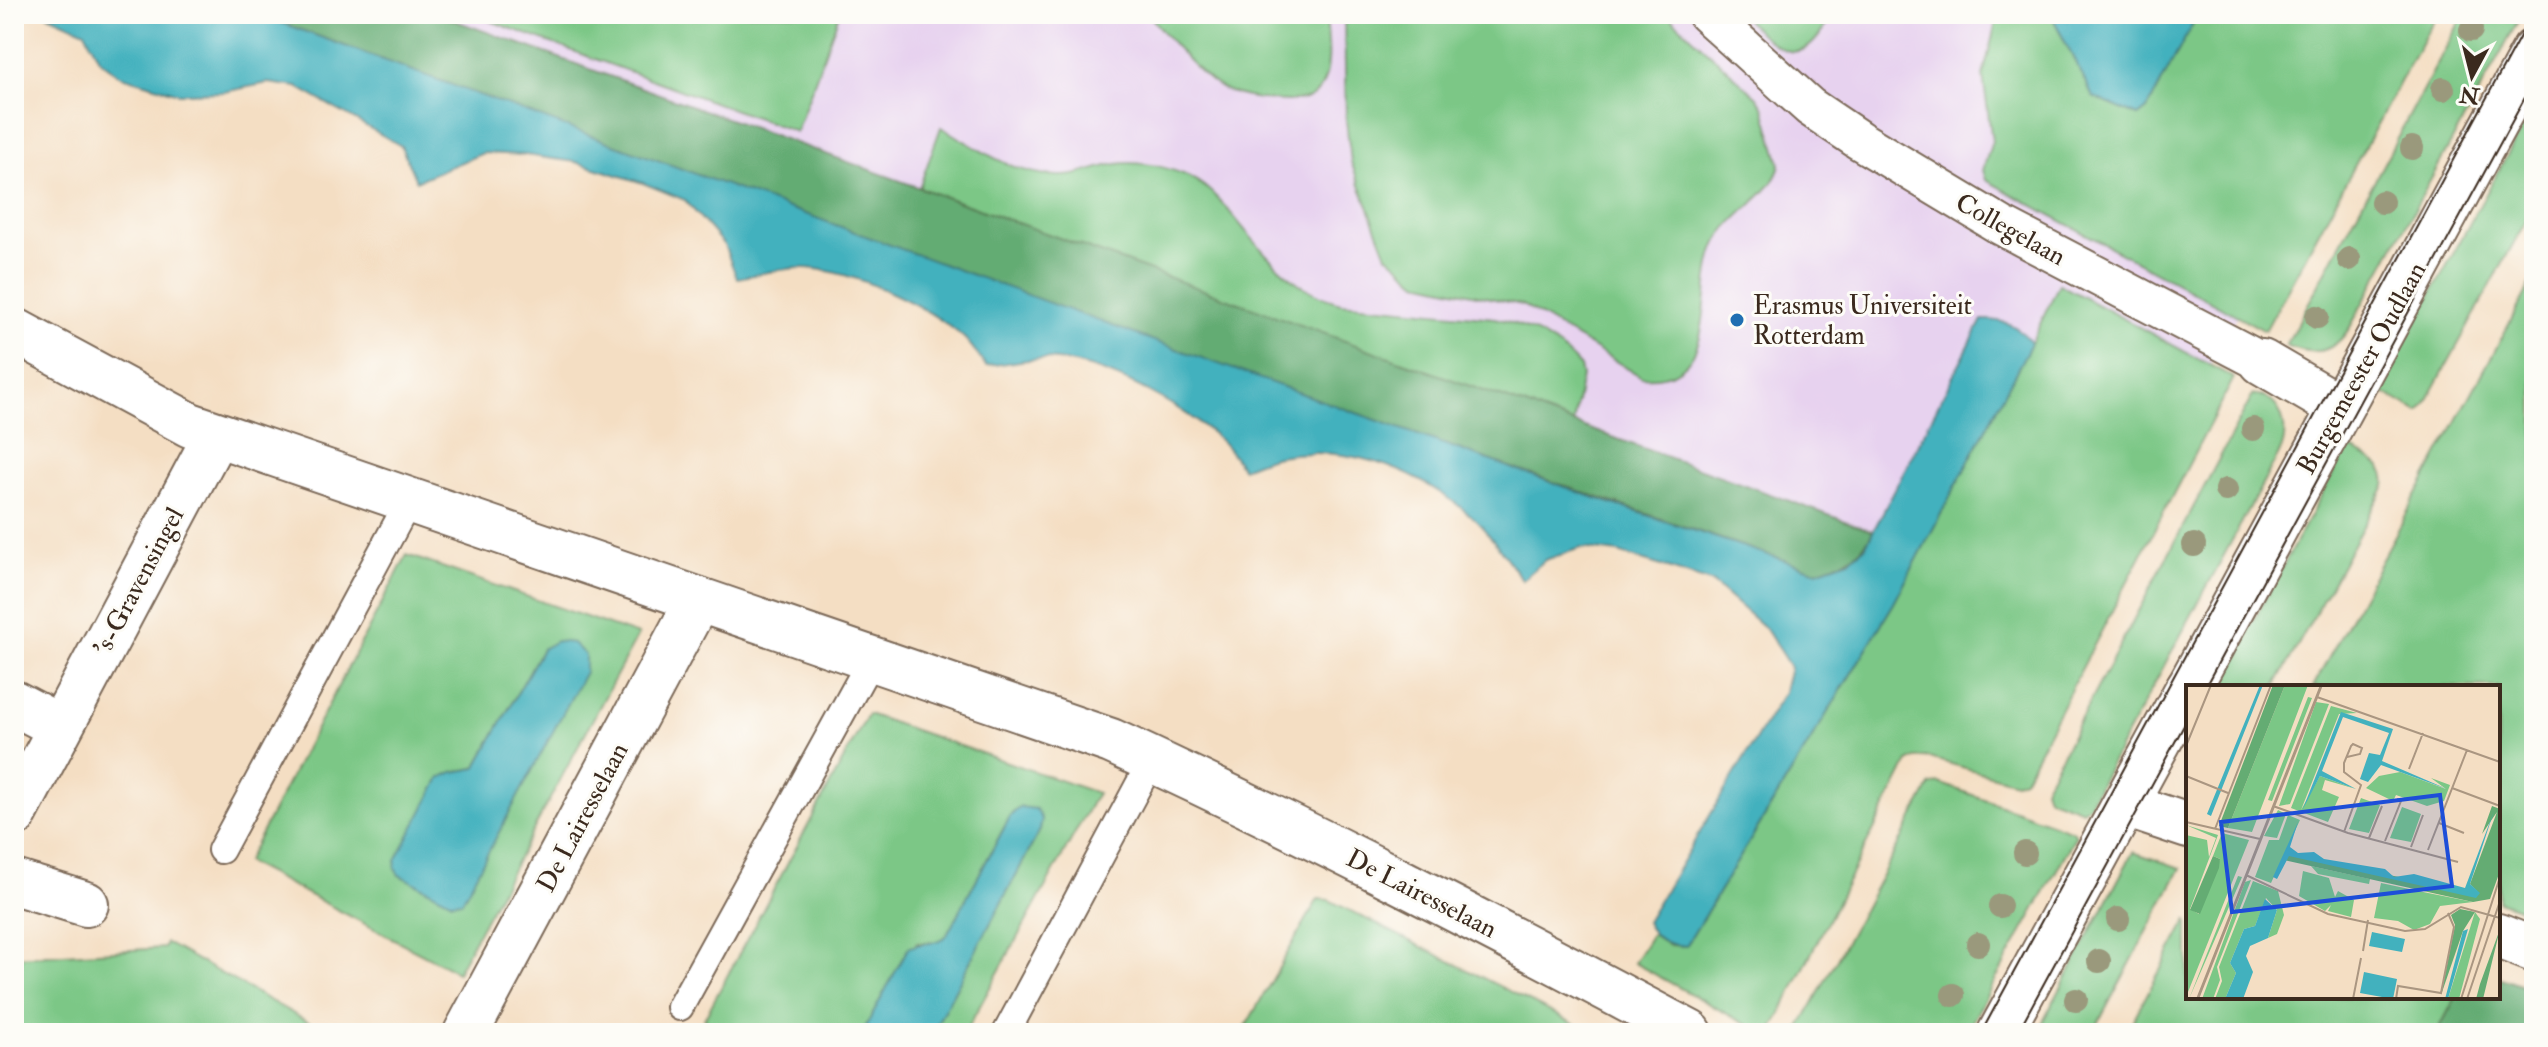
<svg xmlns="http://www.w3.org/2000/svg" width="2548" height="1047" font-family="'IM FELL Double Pica',serif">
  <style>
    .built { fill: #e7d2ef }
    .green { fill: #7bc786; stroke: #5b7852; stroke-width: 2; fill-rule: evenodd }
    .forest { fill: #64ac73; stroke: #506b48; stroke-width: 2 }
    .water { fill: #42b1be; stroke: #3e6e6e; stroke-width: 2 }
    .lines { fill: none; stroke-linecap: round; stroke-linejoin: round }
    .service-casing { stroke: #7c6958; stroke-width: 30 }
    .pedestrian-casing { stroke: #7c6958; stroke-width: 42 }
    .minor-casing { stroke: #7c6958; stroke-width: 48 }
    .service { stroke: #fff; stroke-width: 26 }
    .pedestrian { stroke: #fff; stroke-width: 38 }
    .minor { stroke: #fff; stroke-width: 44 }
    .tram { stroke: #3b2a1e; stroke-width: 2 }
    .tree { fill: #9a997c }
    .poi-dot { fill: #1f6fb2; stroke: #fdfcf7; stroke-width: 3 }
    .labels { text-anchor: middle; stroke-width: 6; stroke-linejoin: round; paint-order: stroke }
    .street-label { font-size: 26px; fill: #3b2a1e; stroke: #fdfcf7 }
    .poi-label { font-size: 26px; fill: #3b2a1e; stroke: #fdfcf7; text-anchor: start }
    .inset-road { fill: none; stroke: #aa9681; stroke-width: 2 }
    .view { fill: #1d4ed8; fill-opacity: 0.15; stroke: #1d4ed8; stroke-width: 4 }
    .inset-edge { fill: none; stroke: #3b2a1e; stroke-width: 4 }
  </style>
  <rect width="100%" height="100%" fill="#fdfcf7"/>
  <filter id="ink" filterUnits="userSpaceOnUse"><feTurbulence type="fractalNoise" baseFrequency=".0125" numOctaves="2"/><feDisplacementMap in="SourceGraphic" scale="16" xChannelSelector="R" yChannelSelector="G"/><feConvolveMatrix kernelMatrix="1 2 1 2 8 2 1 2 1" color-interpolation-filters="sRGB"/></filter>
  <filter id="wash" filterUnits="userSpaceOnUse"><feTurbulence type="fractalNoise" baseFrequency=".006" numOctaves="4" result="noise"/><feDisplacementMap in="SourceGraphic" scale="32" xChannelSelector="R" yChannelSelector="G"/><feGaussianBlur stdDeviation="1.8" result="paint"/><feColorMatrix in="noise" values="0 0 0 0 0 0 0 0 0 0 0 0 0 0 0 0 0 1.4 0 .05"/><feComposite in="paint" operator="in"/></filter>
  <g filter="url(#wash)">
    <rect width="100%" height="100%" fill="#f4dec3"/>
    <path class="built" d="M414,14h1993l-344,613z"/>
    <g class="green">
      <path d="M471,14h368l-43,118z"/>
      <path d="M1149,14h177c1,22 7,54 -5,73 -7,12 -19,14 -32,14 -20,0 -48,-3 -66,-12 -21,-11 -61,-56 -74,-75z"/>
      <path d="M1344,14h323l90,83 7,11 16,56c-4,29 -50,50 -64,81 -21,49 6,138 -74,132l-120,-72 -104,-23 -31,-27 -36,-93 -5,-42z"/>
      <path d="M1740,14h94c-8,11 -17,29 -29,35 -24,12 -49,-21 -65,-35z"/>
      <path d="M1998,14h53l42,83 45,19 9,-7 51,-95h239l-172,317 -279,-151 -3,-10 9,-29 -9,-65z"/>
      <path d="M2464,14h58l-163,296c-16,36 -35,51 -73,35z"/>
      <path d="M2534,106v100l-109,199 -6,7 -39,-21 2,-7z"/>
      <path d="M941,127c38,22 71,47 117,49 21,1 38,-9 59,-12 21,-3 46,2 66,10 22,9 36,25 51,43 30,36 59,74 107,86l154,15c32,7 64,24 85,49l2,9 -9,48 -654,-236z"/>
      <path d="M2534,278v635l-36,-12v-214h-185z"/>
      <path d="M2059,284l175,94 -210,401 -9,3 -89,-25 -10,1 -8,4 -137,271h-9l-128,-70 18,-29 17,11 17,1 208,-343 137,-260z"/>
      <path d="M2253,395c28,1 37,33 28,55l-193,356 -6,4 -35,-13 -3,-9z"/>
      <path d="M2352,449c16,10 37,16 33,37l-110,201h-58l129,-237z"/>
      <path d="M407,555l231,80 -181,337 -211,-110zM542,649l-90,253 1,-130 23,-4z"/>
      <path d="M868,714l229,79 -132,240h-33l108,-203 -4,-20 -16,-3 -9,8 -64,120 -7,7 -23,1 -52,85v5h-136l-25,-14z"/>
      <path d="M1939,783l134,48 3,4 -110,198h-169l133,-247z"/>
      <path d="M2133,852l48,16 -88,165h-56z"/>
      <path d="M1318,899l11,1 263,133h-350z"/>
      <path d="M2188,919v78h268l-19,36h-311z"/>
      <path d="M166,943l162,90h-314v-76l150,-9z"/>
    </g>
    <g class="forest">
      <path d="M257,14h180l1436,517c-13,27 -29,30 -56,40 -524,-173 -1041,-368 -1560,-557z"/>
      <path d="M2498,977l36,13v43h-97l19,-36h42z"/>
    </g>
    <g class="water">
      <path d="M46,14h211l872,318 475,169 213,70 32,-11 16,-13 117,-227c21,-1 37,5 49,23l-137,260 -208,343c-19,-1 -31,-6 -40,-24l138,-230 6,-25 -24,-38 -53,-46 -48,-16 -47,-14 -37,-5 -36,12 -23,20c-18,-25 -35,-52 -59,-71 -54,-43 -117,-64 -185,-53 -12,2 -24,8 -36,12 -7,-10 -14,-21 -23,-29 -43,-38 -115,-76 -172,-80 -19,-1 -42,5 -61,7 -7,-9 -14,-21 -23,-29 -38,-33 -109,-66 -158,-69 -22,-1 -47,7 -68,10l-13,-33 -39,-45 -42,-17 -67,-21 -51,-7 -42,-2 -67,28 -15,-35 -104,-59 -29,-4 -44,9 -45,1 -60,-18 -20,-16 -14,-28z"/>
      <path d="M2051,14h147l-51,95 -9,7 -45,-19z"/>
      <path d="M556,641l17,2 12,12v17l-123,229 -10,1 -53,-27 -4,-7 1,-8 44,-82 13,-6 23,-4 66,-119z"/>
      <path d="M1020,807l16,2 6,10 -2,11 -108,203h-67v-5l43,-80c13,-7 28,-2 39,-13l64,-120z"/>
    </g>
  </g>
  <g filter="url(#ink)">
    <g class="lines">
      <defs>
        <g id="service">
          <path d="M221,850l188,-349"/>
          <path d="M680,1007l191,-347"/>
          <path d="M1006,1033l146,-273"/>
        </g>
        <path id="pedestrian" d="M1707,14l103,93 49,33 143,86 260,136"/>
        <g id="minor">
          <path d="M14,330l176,95 921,316c196,90 388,190 579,292"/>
          <path d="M2262,362l77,45"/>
          <path d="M2189,687l345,-636"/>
          <path d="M14,703l46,24"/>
          <path d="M2125,805l63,21"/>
          <path d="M14,815l202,-380"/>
          <path d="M14,882l72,22"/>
          <path d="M2498,936l36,14"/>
          <path d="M466,1033l232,-433"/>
          <path d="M2000,1033l188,-345"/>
        </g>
      </defs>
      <use href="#service" class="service-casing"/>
      <use href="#pedestrian" class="pedestrian-casing"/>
      <use href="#minor" class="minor-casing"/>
      <use href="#service" class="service"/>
      <use href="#pedestrian" class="pedestrian"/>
      <use href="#minor" class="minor"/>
      <g class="tram">
        <path d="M2205,687l329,-606"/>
        <path d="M1981,1033l551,-1019"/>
        <path d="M2017,1033l171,-315"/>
      </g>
    </g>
    <g class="tree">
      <circle cx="2471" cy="30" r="12"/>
      <circle cx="2443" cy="89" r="12"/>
      <circle cx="2412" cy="148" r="12"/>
      <circle cx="2382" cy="202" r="12"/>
      <circle cx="2349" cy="259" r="12"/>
      <circle cx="2317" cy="317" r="12"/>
      <circle cx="2253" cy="429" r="12"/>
      <circle cx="2226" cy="490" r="12"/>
      <circle cx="2194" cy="545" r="12"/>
      <circle cx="2025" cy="853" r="12"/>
      <circle cx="2000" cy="906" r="12"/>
      <circle cx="2118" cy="919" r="12"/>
      <circle cx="1978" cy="944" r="12"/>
      <circle cx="2099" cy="961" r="12"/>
      <circle cx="1953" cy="995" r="12"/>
      <circle cx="2076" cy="1000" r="12"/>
    </g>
  </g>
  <circle class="poi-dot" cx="1737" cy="320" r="8"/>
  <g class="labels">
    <g class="street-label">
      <text transform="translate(2011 229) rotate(29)" y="9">Collegelaan</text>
      <text transform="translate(2361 368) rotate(-61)" y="9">Burgemeester Oudlaan</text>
      <text transform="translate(138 581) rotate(-62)" y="9">'s-Gravensingel</text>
      <text transform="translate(582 817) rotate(-62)" y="9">De Lairesselaan</text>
      <text transform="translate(1422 893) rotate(27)" y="9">De Lairesselaan</text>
    </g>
    <g class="poi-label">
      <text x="1753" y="314">Erasmus Universiteit<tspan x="1753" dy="30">Rotterdam</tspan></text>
    </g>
  </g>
  <g transform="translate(2186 685)">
    <rect width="314" height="314" fill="#f4dec3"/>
    <path d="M99,0h23l-56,147 -24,-4zM122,12l4,1 -40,103 -4,-1zM130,17l13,2 -39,100 -11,2zM145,21l26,7 -18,1 -38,96 19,-34 36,13 -31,-9 -3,10 17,7 -11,25 -37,-14zM214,87l46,17 -15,-11 19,7 -6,16 -17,5 -31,-11 -3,6 -27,-13 13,-12zM175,113l19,7 -11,28 -20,-4zM216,122l19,7 -10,28 -21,-4zM92,125l8,4 -9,24 -13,-2zM102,130l12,5 -29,63 -16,-6 14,-37h10zM0,140l32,10 -28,74 9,5 21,-55 -7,-3 9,-23 27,7 -63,157v-162l21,5 2,17 7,-19zM125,181l59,13 -1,5 -51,-10zM117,186l26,7 7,22 -11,11 -26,-15zM52,191l4,1 -53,122 15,-38zM65,195l-34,87 3,13 -7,19h-11l43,-117zM67,196l25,10 6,24 -7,19 -9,4 9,-28 -11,-12 -11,28 -11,3 -14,34 6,10 -11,26h-10l7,-18 -3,-14zM195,198l47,10 45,9 -33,4 -10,18 -16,6 -16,-9 -24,-3zM152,206l16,9 -3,17 -23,-6zM289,227l5,7 -21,80h-11z" fill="#7bc786"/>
    <path d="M87,0h12l-57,143 -9,-2zM306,121l8,3v62l-10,28 -17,3 -189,-42 5,-5 190,38 -9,-9 27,-72 -15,22zM27,171l7,3 -1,9 -19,46 -10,-4zM274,224l15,3 -12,19 -22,64 14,-70 -4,-10zM314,244l-17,70h-7l4,-15z" fill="#64ac73"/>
    <path d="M74,0h3l-52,131 -4,-2zM155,27l52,17 -11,32 65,28 -66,-24 -13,17 -8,-3 9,-26 11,2 9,-22 -46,-16 -21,54 34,18 -36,-13 -18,35zM308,126l-24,73 10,9 -4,5 -187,-42 -12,23 -4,-2 25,-55 -8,25 8,6 16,-1 10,7 61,10 9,8 20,-3 51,14zM79,214l12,11 -9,28 -18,8 -4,10 7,16 -10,27h-18l11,-26 -6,-10 14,-34 11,-3zM282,244l-20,70h-3l18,-68zM186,247l33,7 -3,13 -33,-6zM178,287l33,7 -4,20 -33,-6z" fill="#42b1be"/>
    <path class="inset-road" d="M131,12l183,65M0,61l25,-61M223,84l14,-36M0,91l42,17M266,103l48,18M87,121l75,27 110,29M0,137l74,17M253,138l25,10M29,144l56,-144M158,147l17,-47 -17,-13v-9l7,-17 2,-2 9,4 -2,6 -13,3M183,153l13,-32M199,156l16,-40 -4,-2M225,162l12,-32M242,165l39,-100M60,190l82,39 77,17 20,-2 36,-22 39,11M177,266l5,-31M11,314l124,-314M12,314l124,-314M167,314l8,-41M210,314l2,-13 43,7 13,-66 -6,-14M275,314l39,-122M281,314l33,-98"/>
    <path class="view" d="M254,110l12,91 -220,26 -11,-90z"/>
    <rect width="314" height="314" class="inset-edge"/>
  </g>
  <rect width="2548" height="1047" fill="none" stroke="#fdfcf7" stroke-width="48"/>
  <g transform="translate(2472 76) rotate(187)" stroke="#fdfcf7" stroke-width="6" paint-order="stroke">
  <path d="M0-6L14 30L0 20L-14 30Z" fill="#3b2a1e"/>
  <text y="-12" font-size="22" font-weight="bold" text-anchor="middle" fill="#3b2a1e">N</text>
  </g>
</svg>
